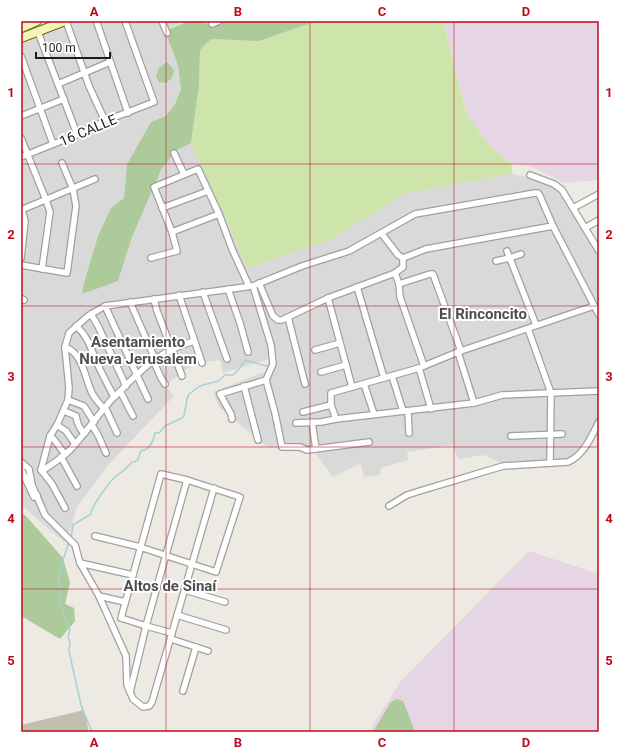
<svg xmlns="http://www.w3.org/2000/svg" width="620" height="753" font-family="Roboto,sans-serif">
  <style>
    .residential { fill: #dad9d9 }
    .industrial { fill: #e6d5e4 }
    .construction { fill: #c1bfaf }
    .grass { fill: #cde5ab }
    .forest { fill: #acca9a }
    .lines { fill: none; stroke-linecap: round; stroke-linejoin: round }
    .stream { stroke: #a5d1d8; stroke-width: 1.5 }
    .street-casing { stroke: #a0a0a0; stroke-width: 8 }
    .secondary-casing { stroke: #6a6b0b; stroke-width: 10 }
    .street { stroke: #fff; stroke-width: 5.5 }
    .secondary { stroke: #f5f3b9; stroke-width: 8 }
    .grid { fill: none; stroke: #bc0c1c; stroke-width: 1; stroke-opacity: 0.55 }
    .labels { text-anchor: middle; stroke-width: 4; stroke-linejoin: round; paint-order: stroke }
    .street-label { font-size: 14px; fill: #1c1c1c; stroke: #fff }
    .neighbourhood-label { font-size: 15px; font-weight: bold; fill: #4f4f4f; stroke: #fff }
    .neatline { fill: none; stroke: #bc0c1c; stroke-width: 1.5 }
    .grid-label { font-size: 13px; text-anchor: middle; font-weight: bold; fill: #bc0c1c }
  </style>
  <rect width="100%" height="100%" fill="#ede9e3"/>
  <path class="residential" d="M72,21h106l1,3 -14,7 13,34 3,24 -6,15 -9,12 -15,6 -24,42 -3,34 -13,10 -13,28 -14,47 34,-2 14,-44 30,-69 15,-18 14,-7 56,125 83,-28 76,-47 106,-19 22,4 23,10 42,68v162l-25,43 -68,4 -23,-10 -25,4 -5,-14 -46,7 1,8 -27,8 -2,7 -15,2 -3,-14 -28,14 -22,-30h-44l-48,-40 -6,-15 54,-21 2,-12 -46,14 -3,-13 -25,3 -30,23 9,10 -64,67 -34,45 -4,18 -8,16 -36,-31 -7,-7v-461l45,-18z"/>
  <g class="industrial">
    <path d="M443,21h156v159l-35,3 -31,-16 -21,-3 -21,-17 -24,-32z"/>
    <path d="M529,551l70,23v158h-230l32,-51z"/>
  </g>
  <path class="construction" d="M84,710l5,22h-68v-7z"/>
  <path class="grass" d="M317,21h126l24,94 24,32 21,17v10l-106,19 -76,47 -83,28 -56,-125 8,-58 1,-35 11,-11 48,2z"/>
  <g class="forest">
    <path d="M189,21h11l9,3 7,-3h101l-58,20 -48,-2 -11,11 -1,35 -8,58 -14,7 -15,18 -30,69 -14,44 -36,13 2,-11 14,-47 13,-28 13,-10 3,-34 24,-42 15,-6 9,-12 6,-15 -3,-24 -13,-34z"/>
    <path d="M167,62l7,8 -2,8 -6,5 -7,-1 -3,-6 3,-8z"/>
    <path d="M21,513l5,3 37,42 7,25 -5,21 9,4 1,13 -15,18 -39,-23z"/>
    <path d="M397,699l6,2 12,31h-42l18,-30z"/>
  </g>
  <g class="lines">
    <g class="stream">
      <path d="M71,538l2,-13 18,-11c1,-9 17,-30 24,-37 6,-5 13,-9 17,-15 8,0 6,-6 9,-11 10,-2 12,-10 14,-18h4l6,-7 17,-8 2,-2 3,-17 2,-5 11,-8 18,-5 7,-6h8l7,-7 5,-8 21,6h4"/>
      <path d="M69,542l-7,21 -4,22 3,4 -2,12 11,28 -2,8 2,6 -1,8 12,54 11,27"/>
    </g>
    <defs>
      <g id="street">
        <path d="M66,21l23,65 16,35"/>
        <path d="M162,21l5,12"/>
        <path d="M97,23l31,90"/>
        <path d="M212,24l7,-3"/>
        <path d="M38,32l39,102"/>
        <path d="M21,56l32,88"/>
        <path d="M58,84l52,-22"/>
        <path d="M21,116l43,-17"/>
        <path d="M21,138l25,62 4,12 -8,57"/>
        <path d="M174,153l10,21"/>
        <path d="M21,157l55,-22 29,-14 49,-19 -29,-81"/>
        <path d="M530,175l24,9 8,6 37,61"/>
        <path d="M162,208l46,-17"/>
        <path d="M573,208l26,-14"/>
        <path d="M21,210l74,-31"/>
        <path d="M585,228l14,-8"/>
        <path d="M172,232l47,-18 13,35 17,37"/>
        <path d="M382,234l16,21 5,3 23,-9 127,-23"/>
        <path d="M507,251l29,74"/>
        <path d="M21,258l4,-37 -3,-11"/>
        <path d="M151,258l26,-7 -5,-19 -18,-45 44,-18 21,45"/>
        <path d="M510,258l11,-4"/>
        <path d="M496,261l14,-3"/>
        <path d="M21,265l46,8 9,-67 -3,-17 -11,-26"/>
        <path d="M395,273l4,11 1,13 24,69"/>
        <path d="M259,283l14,33 5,4h4l46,-22 67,-25 8,-6v-9"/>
        <path d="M399,284l31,-10h3l28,77"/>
        <path d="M357,287l27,91"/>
        <path d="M228,289l12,34 8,29"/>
        <path d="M203,292l24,67"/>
        <path d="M179,295l23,68"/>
        <path d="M21,298l3,2"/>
        <path d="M328,298l24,89"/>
        <path d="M154,299l3,12 25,65"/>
        <path d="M130,302l25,57"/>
        <path d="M105,306l43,93"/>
        <path d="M91,314l7,12 28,60"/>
        <path d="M288,317l17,67"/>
        <path d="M76,326c12,10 15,23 21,37 5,11 11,22 17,34"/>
        <path d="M528,329l23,64 -1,70"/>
        <path d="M65,347c18,6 20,32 27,46 3,6 8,11 12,16"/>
        <path d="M315,350l25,-7"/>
        <path d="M458,352l16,51"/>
        <path d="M153,360l8,18 4,6"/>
        <path d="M419,368l12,41"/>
        <path d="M321,372l25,-7"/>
        <path d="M392,376l11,35"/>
        <path d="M266,380l9,33 7,34h18l7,3 62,-8"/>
        <path d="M364,384l10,30"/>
        <path d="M244,386l14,54"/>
        <path d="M120,391l13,25"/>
        <path d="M68,400l16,6 10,16"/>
        <path d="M105,407l12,26"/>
        <path d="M64,411l12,5c1,6 3,14 9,17"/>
        <path d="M408,411l1,22"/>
        <path d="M303,412l28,-7"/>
        <path d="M232,419l-1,-5 -11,-20 46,-14 7,-16 -2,-19 -18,-59"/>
        <path d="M336,419l-5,-14v-12l88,-25 39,-16 136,-46"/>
        <path d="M312,422l4,27"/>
        <path d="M296,423l25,-1 15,-3 138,-16 28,-8 97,-4"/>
        <path d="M57,425l9,6 9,13"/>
        <path d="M92,425l6,10 8,18"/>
        <path d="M50,436c7,5 9,12 15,18"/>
        <path d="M511,436l51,-2"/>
        <path d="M61,457l16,29"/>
        <path d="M21,462l8,7 3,16 13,30 30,30 5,18 19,33 27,60 1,29 6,14 10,8 6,-1 3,-4 62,-214"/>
        <path d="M21,463v6l13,28 3,-2"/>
        <path d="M41,470l4,-1c9,-6 18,-12 25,-19 13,-14 24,-30 37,-45 6,-8 13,-13 19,-20 24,-23 35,-34 68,-44"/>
        <path d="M389,506l18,-11 16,-5 80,-24 65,-4c16,-7 23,-25 31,-40"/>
        <path d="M65,508l-13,-24 -11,-14 9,-34 7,-11 11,-25 1,-12 -4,-41 4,-14 19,-17 17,-10 148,-20 49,-20 47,-15 66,-37 120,-21h3l2,3 13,30 46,89"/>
        <path d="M95,536l45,11 76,25 24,-75 -53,-17 -26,-6 -40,144 25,8 26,7"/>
        <path d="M80,563l53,12"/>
        <path d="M185,590l40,12"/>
        <path d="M99,596l26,6"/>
        <path d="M177,615l49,15"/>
        <path d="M171,639l37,12"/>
        <path d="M183,691l13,-44"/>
        <path d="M130,692l16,-66 41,-146"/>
      </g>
      <g id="secondary">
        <path d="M21,28l16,-7"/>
        <path d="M21,38l44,-17"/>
      </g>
    </defs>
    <use href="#street" class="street-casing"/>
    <use href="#secondary" class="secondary-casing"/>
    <use href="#street" class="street"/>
    <use href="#secondary" class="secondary"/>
  </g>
  <path class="grid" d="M166,21v711M310,21v711M454,21v711M21,164h578M21,306h578M21,447h578M21,589h578"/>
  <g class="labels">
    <g class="street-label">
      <text transform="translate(88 130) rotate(-23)" y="5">16 CALLE</text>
    </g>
    <g class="neighbourhood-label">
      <text x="483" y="319">El Rinconcito</text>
      <text x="138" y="347">Asentamiento<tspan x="138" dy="17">Nueva Jerusalem</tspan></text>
      <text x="170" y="591">Altos de Sinaí</text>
    </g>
  </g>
  <rect width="620" height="753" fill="none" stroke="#ffffff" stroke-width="44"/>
  <path d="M36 52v6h74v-6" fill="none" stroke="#1c1c1c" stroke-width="2"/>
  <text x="42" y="52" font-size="12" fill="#1c1c1c" stroke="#ffffff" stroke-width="3" paint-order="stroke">100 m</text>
  <rect x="22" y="22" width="576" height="709" class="neatline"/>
  <g class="grid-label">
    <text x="94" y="16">A</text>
    <text x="238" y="16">B</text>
    <text x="382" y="16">C</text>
    <text x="526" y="16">D</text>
    <text x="11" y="97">1</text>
    <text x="609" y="97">1</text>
    <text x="11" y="239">2</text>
    <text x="609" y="239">2</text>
    <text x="11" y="381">3</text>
    <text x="609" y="381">3</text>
    <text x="11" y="523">4</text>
    <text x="609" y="523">4</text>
    <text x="11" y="665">5</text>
    <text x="609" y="665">5</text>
    <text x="94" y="747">A</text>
    <text x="238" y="747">B</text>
    <text x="382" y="747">C</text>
    <text x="526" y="747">D</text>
  </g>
</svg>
